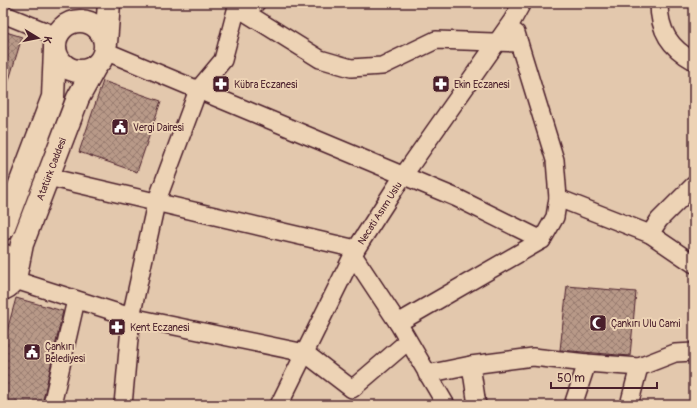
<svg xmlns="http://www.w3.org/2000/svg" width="697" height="408" font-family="Pangolin,sans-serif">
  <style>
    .building { fill: url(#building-cross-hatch); stroke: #4a1f2b }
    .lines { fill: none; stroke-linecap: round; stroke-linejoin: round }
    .minor-casing { stroke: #4a1f2b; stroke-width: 20 }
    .secondary-casing { stroke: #4a1f2b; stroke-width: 25 }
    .minor { stroke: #edd3b5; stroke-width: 17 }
    .secondary { stroke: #edd3b5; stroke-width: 22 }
    .labels { text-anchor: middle; stroke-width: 4; stroke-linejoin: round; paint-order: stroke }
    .poi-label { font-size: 10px; fill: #4a1f2b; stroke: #edd3b5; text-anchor: start }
    .street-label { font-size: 10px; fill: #4a1f2b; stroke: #edd3b5 }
  </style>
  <defs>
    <pattern id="building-cross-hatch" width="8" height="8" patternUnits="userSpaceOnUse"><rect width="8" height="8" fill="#b89988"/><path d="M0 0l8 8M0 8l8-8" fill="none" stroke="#987c6f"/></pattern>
  </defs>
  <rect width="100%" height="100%" fill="#e3c8ad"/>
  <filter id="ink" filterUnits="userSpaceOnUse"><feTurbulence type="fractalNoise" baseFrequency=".025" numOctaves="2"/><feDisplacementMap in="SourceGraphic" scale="8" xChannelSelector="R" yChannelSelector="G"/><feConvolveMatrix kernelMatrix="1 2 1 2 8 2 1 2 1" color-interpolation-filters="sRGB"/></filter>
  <g filter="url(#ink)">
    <g class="building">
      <path d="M3,31l19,6 -16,53 -3,-1z"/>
      <path d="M103,81l58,20 -24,71 -58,-20z"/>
      <path d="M567,286l69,6 -6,64 -70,-6z"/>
      <path d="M16,298l47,13 -21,94h-39v-60z"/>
    </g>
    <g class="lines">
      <defs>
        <g id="minor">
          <path d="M256,3l-18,5 82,51 31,9 31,-2 54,-26 83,3"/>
          <path d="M659,3c0,28 11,45 35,58"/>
          <path d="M3,14l54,22"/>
          <path d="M516,33l39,127 3,38 -3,19 -13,23"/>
          <path d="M105,51l352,147 85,42 -144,83"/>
          <path d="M48,177l308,72"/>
          <path d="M558,198l92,36 44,30"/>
          <path d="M650,234l9,-14 35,-35"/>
          <path d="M353,255l45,68 48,82"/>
          <path d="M15,280l116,37 174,36 47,36 56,-48"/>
          <path d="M471,365l62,-8 54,6 52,4 36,-14 19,-1"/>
          <path d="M427,374l44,-9 6,40"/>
          <path d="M52,405l24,-105"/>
          <path d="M123,405l8,-88 25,-114 42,-113 25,-30 15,-57"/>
          <path id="s1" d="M279,405l77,-156 47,-73 109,-155 10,-18"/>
          <path d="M573,405l14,-42"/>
          <path d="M629,405l10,-38"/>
        </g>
        <g id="secondary">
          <circle cx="80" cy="46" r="25"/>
          <path d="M106,43l3,-40"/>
          <path d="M3,229l50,-132 2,-48"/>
          <path d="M3,255l11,8c4,11 1,21 -11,26"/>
          <path id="s2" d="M16,274l6,-30 56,-146 17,-31"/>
        </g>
      </defs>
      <use href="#minor" class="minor-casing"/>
      <use href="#secondary" class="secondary-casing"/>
      <use href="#minor" class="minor"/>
      <use href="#secondary" class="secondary"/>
    </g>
  </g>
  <defs>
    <symbol id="pharmacy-square" viewBox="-11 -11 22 22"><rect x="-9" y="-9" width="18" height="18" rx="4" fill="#4a1f2b" stroke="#edd3b5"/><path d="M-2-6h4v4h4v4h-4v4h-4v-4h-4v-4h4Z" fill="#fff"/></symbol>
    <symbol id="civic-square" viewBox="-11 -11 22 22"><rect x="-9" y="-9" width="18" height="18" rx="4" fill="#4a1f2b" stroke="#edd3b5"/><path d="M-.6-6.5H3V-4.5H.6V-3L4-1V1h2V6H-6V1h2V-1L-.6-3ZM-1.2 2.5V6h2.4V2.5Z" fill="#fff"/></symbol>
    <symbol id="mosque-square" viewBox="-11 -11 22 22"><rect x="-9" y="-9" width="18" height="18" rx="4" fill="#4a1f2b" stroke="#edd3b5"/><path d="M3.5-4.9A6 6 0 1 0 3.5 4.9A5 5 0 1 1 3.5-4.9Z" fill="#fff"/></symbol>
  </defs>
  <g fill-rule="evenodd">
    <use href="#pharmacy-square" x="211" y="74" width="20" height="20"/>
    <use href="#pharmacy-square" x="431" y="74" width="20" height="20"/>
    <use href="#civic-square" x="110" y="117" width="20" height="20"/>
    <use href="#mosque-square" x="588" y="313" width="20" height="20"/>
    <use href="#pharmacy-square" x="107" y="317" width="20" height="20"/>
    <use href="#civic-square" x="22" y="342" width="20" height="20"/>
  </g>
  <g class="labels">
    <g class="poi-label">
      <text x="234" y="88">Kübra Eczanesi</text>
      <text x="454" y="88">Ekin Eczanesi</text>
      <text x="133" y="131">Vergi Dairesi</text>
      <text x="611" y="327">Çankırı Ulu Cami</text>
      <text x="130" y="331">Kent Eczanesi</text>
      <text x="45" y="350">Çankırı<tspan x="45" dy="12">Belediyesi</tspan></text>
    </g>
    <g class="street-label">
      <text dy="4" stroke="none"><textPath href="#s2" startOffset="111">Atatürk Caddesi</textPath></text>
      <text dy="4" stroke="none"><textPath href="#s1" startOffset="217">Necati Asım Uslu</textPath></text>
    </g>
  </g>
  <rect width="697" height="408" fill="none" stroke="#edd3b5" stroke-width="16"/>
  <rect x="8" y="8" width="681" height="392" fill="none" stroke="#4a1f2b" stroke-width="1.5" filter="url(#ink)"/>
  <g transform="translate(38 38) rotate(100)" stroke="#edd3b5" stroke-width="3" paint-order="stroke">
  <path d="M0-3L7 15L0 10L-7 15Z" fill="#4a1f2b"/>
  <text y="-6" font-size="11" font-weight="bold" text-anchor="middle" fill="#4a1f2b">K</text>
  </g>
  <path d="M551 382v6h106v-6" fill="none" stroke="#4a1f2b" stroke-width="2"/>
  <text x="557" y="382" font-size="12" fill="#4a1f2b" stroke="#edd3b5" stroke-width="3" paint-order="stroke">50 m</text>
</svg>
